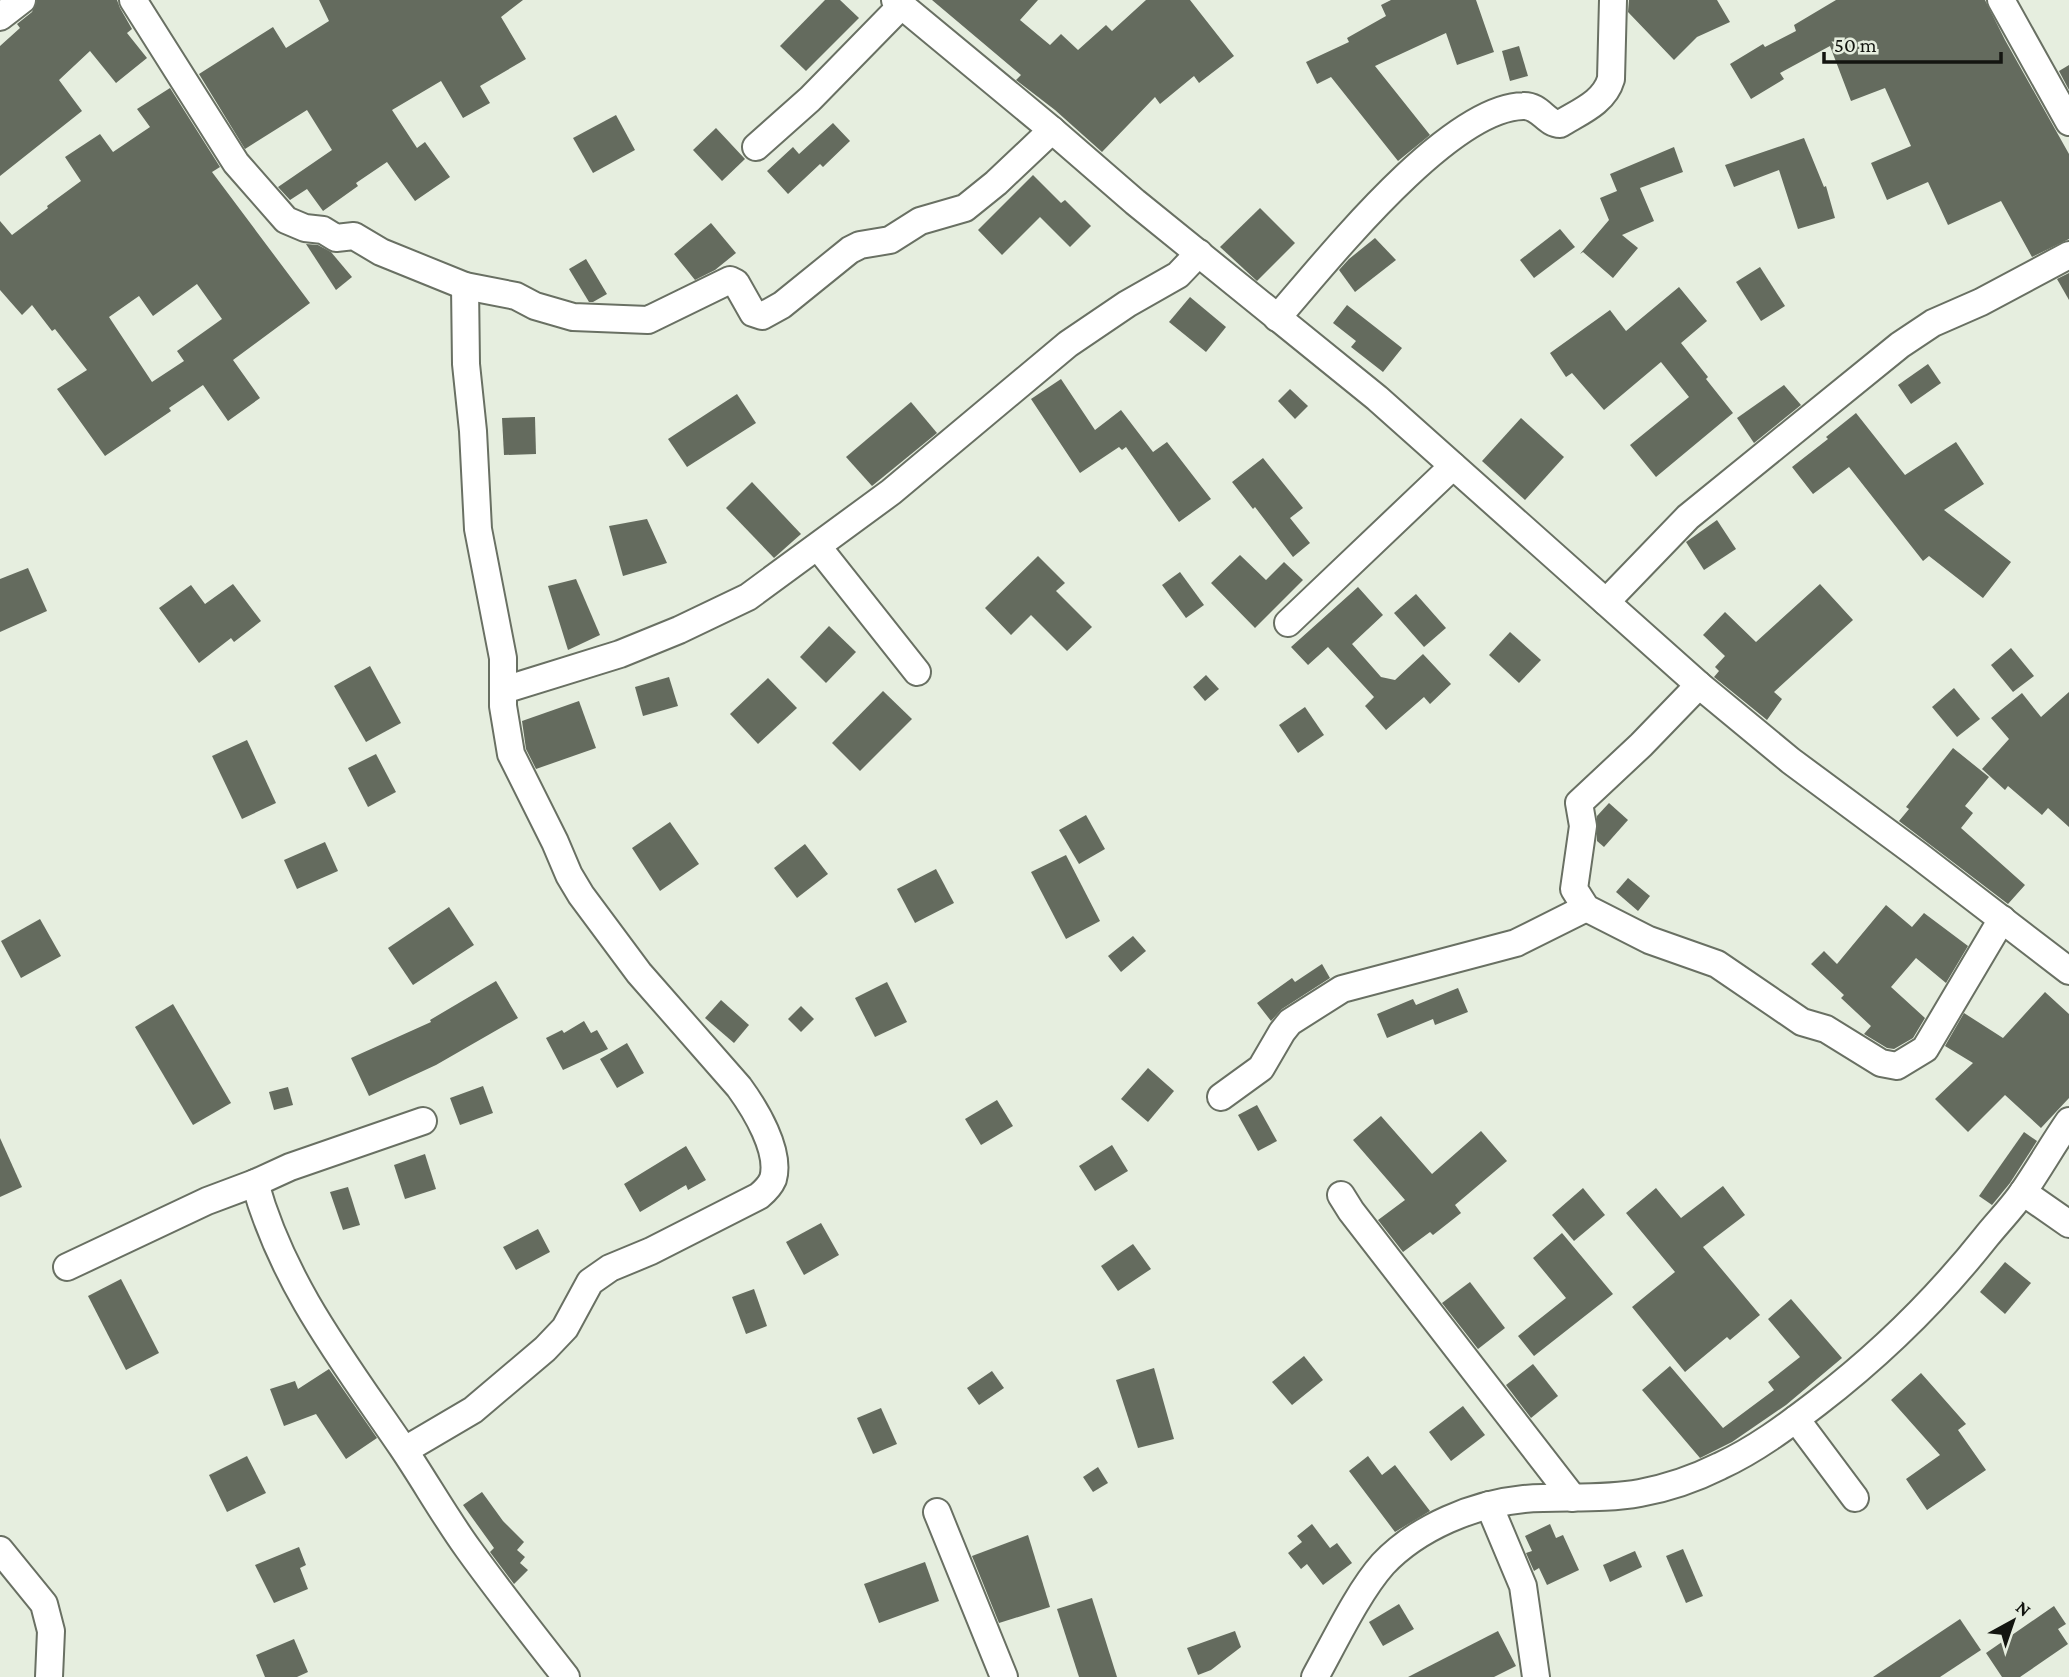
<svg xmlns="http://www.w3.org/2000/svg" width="2069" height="1677" font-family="'Crimson Pro',serif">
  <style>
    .building { fill: #646b5e; fill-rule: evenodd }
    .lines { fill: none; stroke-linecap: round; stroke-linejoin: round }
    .minor-casing { stroke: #697063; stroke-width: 30 }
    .minor { stroke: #fff; stroke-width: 26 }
  </style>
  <rect width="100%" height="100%" fill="#e6eedf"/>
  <g class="building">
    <path d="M37,0h80l3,8 12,21 -5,4 20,25 -31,25 -26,-32 -31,29 23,31 -82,65v-130l20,-18 -3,-4 15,-12z"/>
    <path d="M319,0h204l-22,17 25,42 -46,27 10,17 -27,15 -22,-37 -49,29 25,38 8,-6 25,35 -35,24 -28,-39 -31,21 2,3 -35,25 -16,-22 -17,11 -12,-13 54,-37 -25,-40 -62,39 -46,-75 74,-47 13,21 43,-27z"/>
    <path d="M825,0h15l19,18 -53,53 -26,-25z"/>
    <path d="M932,0h106l-18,20 30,25 11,-11 17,16 28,-25 6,6 34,-31h44l44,56 -35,27 -5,-7 -34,28 -5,-7 -53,55 -47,-42 -39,-30 5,-5z"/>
    <path d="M1391,0h85l18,52 -37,13 -11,-32 -71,33 55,69 -32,26 -67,-84 -14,7 -11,-22 43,-20 -2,-4 39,-22 -5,-11z"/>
    <path d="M1629,0h88l13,22 -33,15 -23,23 -46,-48z"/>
    <path d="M1836,0h149l20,40 64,114v85l-37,18 -31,-56 -53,24 -20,-43 -41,18 -16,-37 40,-17 -26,-58 -34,13 -21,-55 -50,27 4,6 -33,20 -21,-35 33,-20 2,3 31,-16 -2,-6z"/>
    <path d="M1519,46l9,30 -18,5 -8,-30z"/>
    <path d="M2069,65v25l-10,-19z"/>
    <path d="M170,88l50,79 -8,5 98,131 -77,57 27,38 -32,23 -25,-36 -34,23 2,3 -66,45 -48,-67 30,-19 -32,-41 -3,2 -20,-26 -10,10 -22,-25v-69l12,14 36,-27 -1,-2 34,-25 -16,-24 35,-23 13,18 37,-25 -13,-18zM197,284l25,35 -45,32 7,10 -32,21 -43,-65 30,-21 14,20z"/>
    <path d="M616,115l19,35 -42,23 -20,-35z"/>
    <path d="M833,123l17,18 -27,26 -3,-3 -32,30 -21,-23 26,-24 6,7z"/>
    <path d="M716,128l29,31 -23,22 -29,-31z"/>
    <path d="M1804,138l20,49 2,-1 9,32 -37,11 -19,-59 -45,17 -9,-22z"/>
    <path d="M1674,147l9,25 -43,16 14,33 -32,14 16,13 -25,30 -30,-26 -3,2 29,-34 -9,-22 17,-7 -7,-17z"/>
    <path d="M1033,175l28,28 4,-3 26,26 -21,21 -30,-30 -38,38 -24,-25z"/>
    <path d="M1260,208l35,35 -38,38 -37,-34z"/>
    <path d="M711,223l25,30 -21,17 -20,10 -21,-26z"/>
    <path d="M1560,229l15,18 -41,31 -14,-18z"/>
    <path d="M1375,238l21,22 -41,32 -16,-22 10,-11z"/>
    <path d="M306,244l12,1 13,7 21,25 -16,13z"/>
    <path d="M586,259l21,35 -14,8h-4l-20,-33z"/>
    <path d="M1760,267l25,39 -24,15 -25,-39z"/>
    <path d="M2069,273v27l-12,-21z"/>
    <path d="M1679,287l28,34 -26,22 27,34 -2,2 27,34 -77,64 -26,-32 59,-48 -28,-35 -57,48 -32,-37 -6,4 -16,-24 60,-43 16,21z"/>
    <path d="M1190,297l36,30 -20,25 -37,-30z"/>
    <path d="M1347,305l55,43 -19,24 -32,-25 5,-6 -23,-18z"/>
    <path d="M1928,364l13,19 -30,21 -13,-19z"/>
    <path d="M1061,379l34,51 26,-20 32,42 14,-10 44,57 -32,23 -53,-75 -4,3 -3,-3 -39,26 -49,-74z"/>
    <path d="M1784,385l17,20 -47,38 -17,-25z"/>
    <path d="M1290,389l18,17 -13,13 -17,-18z"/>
    <path d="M737,394l19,29 -69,44 -19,-28z"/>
    <path d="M911,402l26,31 -65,53 -26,-29z"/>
    <path d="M1856,413l49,62 51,-33 28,42 -40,26 67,52 -28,36 -54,-42 -6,5 -74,-94 -36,27 -21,-27 36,-28 -2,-2z"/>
    <path d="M535,417l1,37 -32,1 -2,-37z"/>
    <path d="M1521,418l43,39 -39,43 -43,-39z"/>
    <path d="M1263,458l40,50 -13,10 20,25 -17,14 -38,-50 -2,2 -21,-27z"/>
    <path d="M752,482l49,52 -27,24 -48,-50z"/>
    <path d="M647,519l20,44 -44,13 -14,-50z"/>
    <path d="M1717,520l19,29 -32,21 -18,-28z"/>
    <path d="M1240,555l26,25 18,-18 19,18 -48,48 -44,-45z"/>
    <path d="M1038,556l27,27 -9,8 36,36 -25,24 -36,-36 -20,20 -26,-27z"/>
    <path d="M28,568l19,43 -47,21v-53z"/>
    <path d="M1180,572l24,33 -18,13 -24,-33z"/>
    <path d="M576,579l24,56 -32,15 -20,-64z"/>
    <path d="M233,584l28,37 -27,21 -3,-4 -32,25 -40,-55 32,-23 14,19z"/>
    <path d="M1820,584l33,36 -79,72 8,7 -15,21 -53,-43 5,-6 -4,-4 10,-11 -22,-21 22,-23 31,30z"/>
    <path d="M1358,587l25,28 -31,29 29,33 14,3 28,-26 28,30 -21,20 -6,-7 -38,33 -21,-24 9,-9 -46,-50 -20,18 -17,-18z"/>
    <path d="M1416,594l30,34 -22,19 -30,-34z"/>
    <path d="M829,626l27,26 -30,31 -26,-26z"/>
    <path d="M1510,632l31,28 -22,23 -30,-28z"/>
    <path d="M2011,648l23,28 -21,16 -22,-27z"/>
    <path d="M370,666l31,57 -35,19 -32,-56z"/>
    <path d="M1206,675l13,14 -14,12 -12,-14z"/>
    <path d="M669,677l9,29 -35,10 -8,-29z"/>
    <path d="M768,678l29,30 -39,36 -28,-30z"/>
    <path d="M1954,688l26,31 -23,18 -25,-30z"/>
    <path d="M883,691l29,28 -52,52 -28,-28z"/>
    <path d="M2069,692v135l-21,-19 -6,7 -34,-29 -3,4 -23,-21 27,-30 -18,-21 31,-25 19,24z"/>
    <path d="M579,701l17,47 -60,21 -10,-20 -4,-28z"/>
    <path d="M1305,707l19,28 -26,18 -19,-28z"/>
    <path d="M247,740l29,63 -34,16 -30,-63z"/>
    <path d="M1953,748l36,29 -24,29 8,7 -12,15 64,57 -17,19 -109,-83 10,-12 -3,-2z"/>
    <path d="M376,754l20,38 -28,15 -20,-39z"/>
    <path d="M1609,803l19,17 -24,27 -7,-6v-25z"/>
    <path d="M1086,815l19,34 -26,15 -20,-34z"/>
    <path d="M670,822l29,42 -39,27 -28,-43z"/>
    <path d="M325,842l13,29 -41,18 -13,-29z"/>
    <path d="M805,844l23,30 -31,24 -23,-30z"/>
    <path d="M1066,855l34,66 -34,18 -35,-67z"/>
    <path d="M936,869l18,34 -39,20 -18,-34z"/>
    <path d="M1628,878l22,18 -12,15 -22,-19z"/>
    <path d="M1886,905l26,22 12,-14 44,33 -22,37 -30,-25 -25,29 34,31 -12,20 -19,11 -7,-1 -23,-14 7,-8 -30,-28 3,-3 -33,-31 13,-13 13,13z"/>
    <path d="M449,907l25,38 -61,40 -25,-37z"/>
    <path d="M40,919l21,37 -40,22 -20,-37z"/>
    <path d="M1133,936l13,15 -25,21 -13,-16z"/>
    <path d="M1322,964l8,14 -48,31 -11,12 -14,-18 35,-25 3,4z"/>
    <path d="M496,981l22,37 -82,47 -67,31 -18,-38 80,-36 -1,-2z"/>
    <path d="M887,982l20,40 -32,15 -20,-39z"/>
    <path d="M1458,988l10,24 -33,13 -2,-6 -46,19 -10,-24 36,-15 3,6z"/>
    <path d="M2045,992l24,22v84l-28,30 -36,-33 -37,37 -33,-33 38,-36 -28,-17 19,-33 39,25z"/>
    <path d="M721,1000l28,25 -15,18 -29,-25z"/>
    <path d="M173,1004l58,99 -38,22 -58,-98z"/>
    <path d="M801,1006l13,13 -13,13 -13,-13z"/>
    <path d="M584,1021l7,12 6,-3 11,19 -45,21 -17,-32 16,-8 2,3z"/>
    <path d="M627,1043l17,30 -27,15 -17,-29z"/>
    <path d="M1148,1068l26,23 -26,31 -27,-23z"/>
    <path d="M483,1086l10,27 -33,12 -10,-27z"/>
    <path d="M288,1087l5,18 -19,5 -5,-18z"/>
    <path d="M997,1100l16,26 -32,19 -16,-26z"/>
    <path d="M1257,1105l20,36 -19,10 -20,-36z"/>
    <path d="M1381,1116l51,58 49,-43 26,30 -52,44 6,8 -28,22 -3,-3 -27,20 -25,-32 27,-20 -52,-60z"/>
    <path d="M2024,1132l13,9 -27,42 -18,22 -13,-9z"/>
    <path d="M0,1138l22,49 -22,10z"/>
    <path d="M1112,1145l16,26 -33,20 -16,-25z"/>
    <path d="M686,1146l20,34 -18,10 -2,-5 -46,27 -16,-28z"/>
    <path d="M425,1154l11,35 -31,10 -11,-34z"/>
    <path d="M1723,1186l22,29 -42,32 57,68 -30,25 -3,-3 -42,35 -53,-65 43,-35 -49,-59 30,-25 25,30z"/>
    <path d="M348,1187l12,38 -17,5 -13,-38z"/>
    <path d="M1583,1188l22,27 -31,26 -22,-26z"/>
    <path d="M821,1223l18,32 -35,20 -18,-33z"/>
    <path d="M538,1229l12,23 -34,18 -13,-23z"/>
    <path d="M1562,1233l51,61 -79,62 -16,-20 48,-38 -33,-40z"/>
    <path d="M1133,1244l18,25 -33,22 -17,-25z"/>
    <path d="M2005,1262l26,21 -26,31 -25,-22z"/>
    <path d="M121,1279l38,74 -33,17 -38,-74z"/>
    <path d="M1470,1282l35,46 -27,21 -36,-46z"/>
    <path d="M754,1289l13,37 -21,8 -14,-37z"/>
    <path d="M1791,1299l51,59 -56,47 -54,37 -32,16 -58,-68 28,-24 53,62 51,-38 -6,-8 32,-25 -32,-38z"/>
    <path d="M1304,1356l19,24 -31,25 -20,-23z"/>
    <path d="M1533,1364l25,32 -27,22 -25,-33z"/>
    <path d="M1154,1368l20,71 -36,9 -22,-68z"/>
    <path d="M329,1369l48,69 -31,21 -30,-45 -32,12 -14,-37 25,-8 3,8z"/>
    <path d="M992,1371l12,17 -25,17 -12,-17z"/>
    <path d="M1921,1373l45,51 -8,6 28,40 -59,40 -21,-31 34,-24 -49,-55z"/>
    <path d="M1463,1406l22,29 -34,26 -22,-29z"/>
    <path d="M881,1408l16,36 -24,10 -16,-36z"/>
    <path d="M247,1456l19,37 -39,19 -18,-37z"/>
    <path d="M1368,1456l14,19 13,-10 35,46 -35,21 -46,-61z"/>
    <path d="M1098,1467l10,16 -15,9 -10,-15z"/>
    <path d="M482,1492l21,29 21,21 -7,8 8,7 -5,6 8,7 -14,14 -24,-32 4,-4 -31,-43z"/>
    <path d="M1312,1524l18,24 7,-5 15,20 -29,22 -16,-21 -6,5 -13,-16 14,-11 -5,-6z"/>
    <path d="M1550,1524l6,14 7,-3 16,35 -32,15 -8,-17 -5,3 -8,-18 6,-2 -7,-15z"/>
    <path d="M1028,1535l22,72 -51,16 -27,-67z"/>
    <path d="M299,1547l7,18 -6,3 8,21 -34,14 -19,-38z"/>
    <path d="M1683,1549l20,47 -17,7 -20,-47z"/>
    <path d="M1635,1551l7,16 -32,15 -7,-17z"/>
    <path d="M925,1562l14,39 -60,22 -15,-39z"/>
    <path d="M1092,1598l25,79h-38l-22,-68z"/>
    <path d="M1399,1604l15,25 -31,17 -14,-24z"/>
    <path d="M2054,1606l12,18 -8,5 10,15 -48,33h-18l-16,-24z"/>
    <path d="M1960,1619l21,31 -41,27h-67z"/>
    <path d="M1235,1631l6,16 -30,23 -13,5 -11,-27z"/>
    <path d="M1498,1631l18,35 -22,11h-86z"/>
    <path d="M294,1639l14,33 -11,5h-32l-9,-22z"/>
  </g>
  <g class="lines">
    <defs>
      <g id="minor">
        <path d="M133,0l103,163 50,57 19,8 18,2 13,8 18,-2 27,16 84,34 51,10 19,10 38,11 75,3 82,-40 6,3 17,30 9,3 20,-11 68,-55 10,-5 30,-5 30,-19 45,-13 31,-25 56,-53"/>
        <path d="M895,0l157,130 83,72 242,196 322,287 92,76 127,94 151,116"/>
        <path d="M2001,0l68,122"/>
        <path d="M0,17l22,-17"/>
        <path d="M756,147l54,-48 92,-94"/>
        <path d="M1277,318c49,-56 170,-210 246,-212 17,-1 23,18 37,18 19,-12 44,-21 51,-45l2,-79"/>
        <path d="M818,547l99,125"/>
        <path d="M1606,602l82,-85 212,-172 33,-22 48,-21 88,-47"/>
        <path d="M1288,623l165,-157"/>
        <path d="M1699,685l-58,60 -62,58 4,23 -9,63 12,19 63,32 68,24 85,58 24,7 55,34 16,3 28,-17 77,-130"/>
        <path d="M504,690l116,-36 59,-24 69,-33 143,-105 177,-148 59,-40 51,-29 21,-22"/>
        <path d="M1221,1097l40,-29 21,-36 8,-10 52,-33 174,-46 70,-35"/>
        <path d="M255,1183c28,101 89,179 147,264 23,34 43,70 67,103 31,43 64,85 97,127"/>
        <path d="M2023,1192l46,32"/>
        <path d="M1341,1195l10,16 222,287"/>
        <path d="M67,1267l140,-66 48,-18 35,-16 133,-46"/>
        <path d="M1796,1419l59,79"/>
        <path d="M405,1450l68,-40 72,-61 20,-21 25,-46 20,-14 41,-17 108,-55c6,-5 11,-10 14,-17 8,-28 -18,-70 -34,-92l-100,-114 -58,-78 -12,-20 -14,-33 -44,-88 -8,-48v-48l-25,-129 -5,-98 -7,-67 -1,-78"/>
        <path d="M1489,1505l34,81 13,91"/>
        <path d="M937,1512l67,165"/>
        <path d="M0,1550l44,54 7,27 -2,46"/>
        <path d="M1315,1677c19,-34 43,-85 68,-113 35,-37 91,-60 141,-65 39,-3 78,1 116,-6 27,-5 56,-15 80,-27 35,-16 67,-40 97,-63 64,-49 119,-103 169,-166 12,-15 26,-29 37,-45 16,-23 30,-48 46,-71"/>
      </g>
    </defs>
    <use href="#minor" class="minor-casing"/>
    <use href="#minor" class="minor"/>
  </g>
  <g transform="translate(2013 1621) rotate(40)" stroke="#e6eedf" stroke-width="5" paint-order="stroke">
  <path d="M0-5L12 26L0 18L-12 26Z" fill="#131510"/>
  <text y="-10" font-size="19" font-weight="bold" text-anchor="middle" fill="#131510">N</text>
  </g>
  <path d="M1824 52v10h177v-10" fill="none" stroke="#131510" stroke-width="3.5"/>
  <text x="1834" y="52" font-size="21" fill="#131510" stroke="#e6eedf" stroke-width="5" paint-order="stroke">50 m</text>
</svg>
